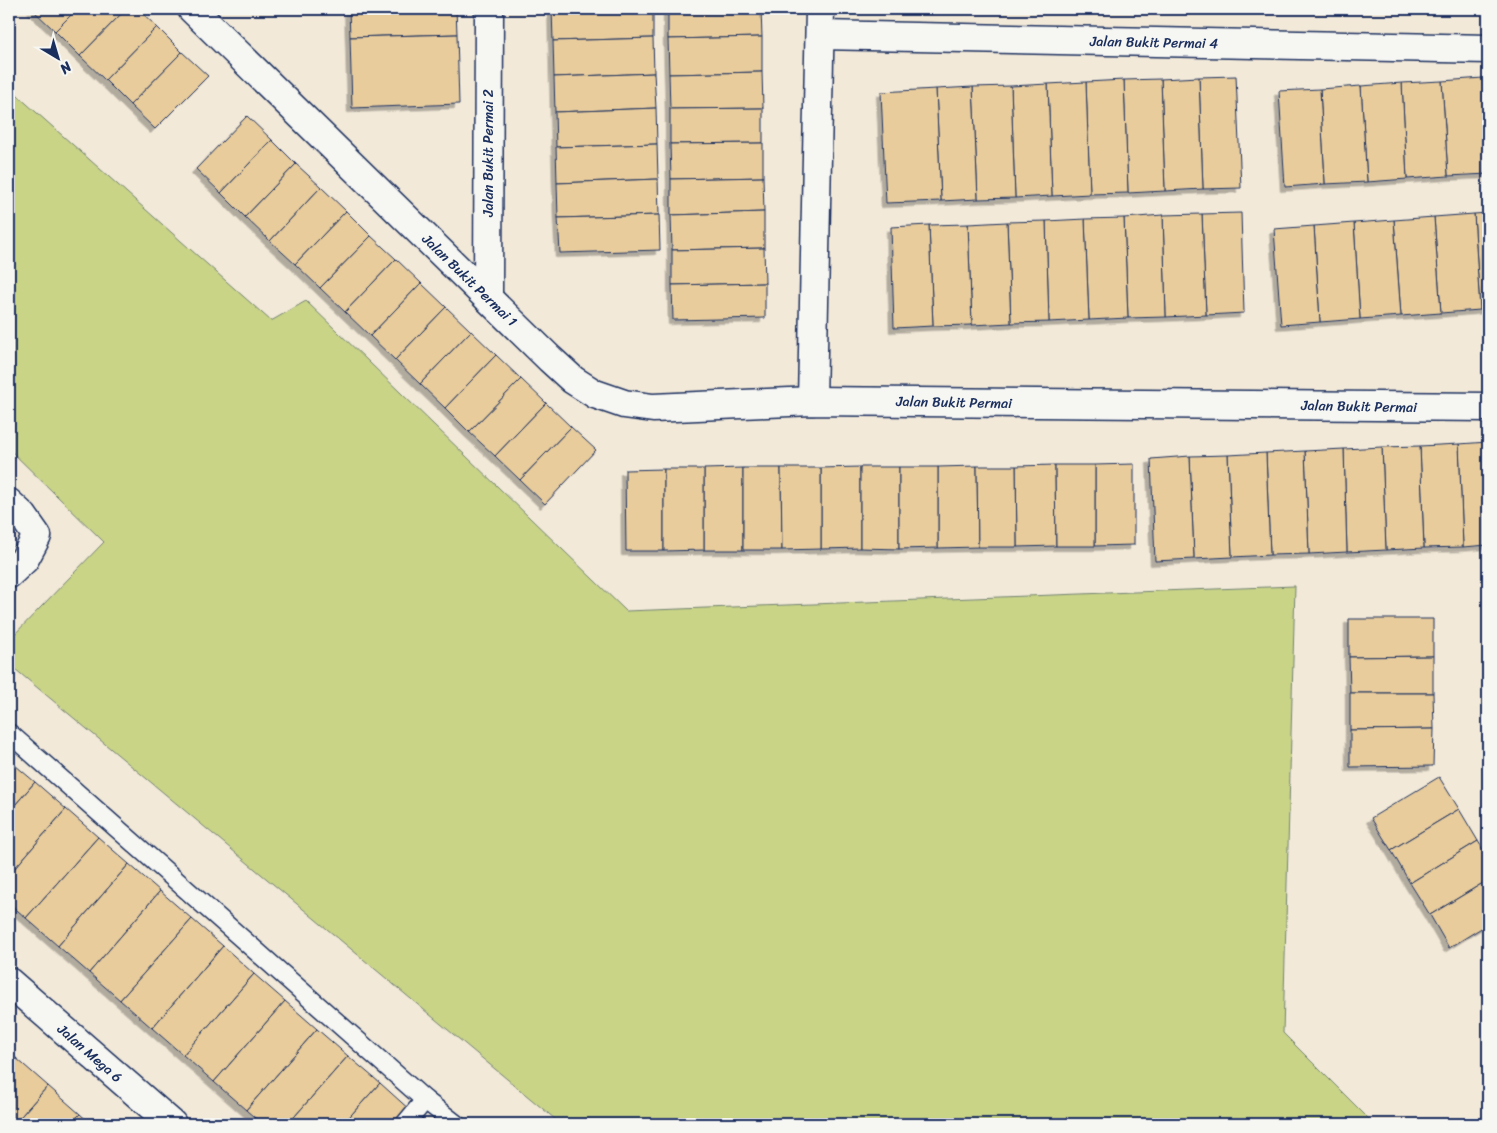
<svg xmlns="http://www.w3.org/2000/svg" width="1497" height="1133" font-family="Sriracha,sans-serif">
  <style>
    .green { fill: #c9d487; stroke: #728272 }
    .building { fill: #e8cc9c; stroke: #1b2f5e; filter: url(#shadow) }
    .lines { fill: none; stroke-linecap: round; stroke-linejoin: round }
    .lane-casing { stroke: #1b2f5e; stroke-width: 21 }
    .street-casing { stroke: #1b2f5e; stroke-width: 31 }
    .lane { stroke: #f6f6f2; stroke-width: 18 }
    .street { stroke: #f6f6f2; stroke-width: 28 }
    .labels { text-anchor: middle; stroke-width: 4.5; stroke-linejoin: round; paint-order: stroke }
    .street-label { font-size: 14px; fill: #1b2f5e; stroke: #f6f6f2 }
  </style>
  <defs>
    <filter id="shadow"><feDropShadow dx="-4.5" dy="4.5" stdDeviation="0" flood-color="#0004"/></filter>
  </defs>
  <rect width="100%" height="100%" fill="#f2e9d8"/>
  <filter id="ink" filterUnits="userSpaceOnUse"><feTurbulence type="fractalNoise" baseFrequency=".02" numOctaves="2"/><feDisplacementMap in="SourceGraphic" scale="10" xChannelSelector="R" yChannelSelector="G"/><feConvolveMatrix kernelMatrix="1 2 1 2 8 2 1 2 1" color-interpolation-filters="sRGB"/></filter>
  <g filter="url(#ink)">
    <path class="green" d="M9,88l262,233 35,-20 320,310 669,-25 -12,447 91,91h-813l-552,-460v-24l95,-98 -95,-93z"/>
    <g class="building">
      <path d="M32,9h45l-22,22z"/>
      <path d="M77,9h49l-46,47 -25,-25z"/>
      <path d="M126,9h12l19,18 -52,53 -25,-24z"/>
      <path d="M349,9h107l1,25 -107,3z"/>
      <path d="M552,9h101v29l-100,3z"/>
      <path d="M668,9h93l1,28 -94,2z"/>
      <path d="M157,27l25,25 -52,53 -25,-25z"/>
      <path d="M457,34l2,70 -107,4 -2,-71z"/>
      <path d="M762,37v35l-93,2 -1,-35z"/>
      <path d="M653,38l1,35 -100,4 -1,-36z"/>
      <path d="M182,52l26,24 -53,53 -25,-24z"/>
      <path d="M762,72l1,36 -93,1 -1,-35z"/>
      <path d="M654,73l2,35 -101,4 -1,-35z"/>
      <path d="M1236,76l5,112 -38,1 -4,-112z"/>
      <path d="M1199,77l4,112 -38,2 -4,-112z"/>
      <path d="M1483,78l5,96 -40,2 -6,-95z"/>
      <path d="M1483,78h5v93z"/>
      <path d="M1161,79l4,112 -37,2 -4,-113z"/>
      <path d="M1124,80l4,113 -38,1 -4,-112z"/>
      <path d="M1442,81l6,95 -41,3 -5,-96z"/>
      <path d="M1086,82l4,112 -38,2 -4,-112z"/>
      <path d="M1402,83l5,96 -40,3 -6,-96z"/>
      <path d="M1048,84l4,112 -37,2 -4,-112z"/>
      <path d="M1011,86l4,112 -37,1 -5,-112z"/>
      <path d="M1361,86l6,96 -42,2 -5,-95z"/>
      <path d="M973,87l5,112 -37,2 -5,-112z"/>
      <path d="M936,89l5,112 -55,2 -5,-111z"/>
      <path d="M1320,89l5,95 -40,3 -6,-96z"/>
      <path d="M656,108l1,36 -101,3 -1,-35z"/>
      <path d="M763,108v35l-93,1v-35z"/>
      <path d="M247,116l25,24 -51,53 -25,-24z"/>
      <path d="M272,140l24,24 -51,53 -24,-24z"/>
      <path d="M763,143v34l-92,2 -1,-35z"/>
      <path d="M657,144l1,35 -101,4 -1,-36z"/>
      <path d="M296,164l25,23 -51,54 -25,-24z"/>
      <path d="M763,177l1,35 -93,3v-36z"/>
      <path d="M658,179l1,36 -101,3 -1,-35z"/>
      <path d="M321,187l25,24 -51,53 -25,-23z"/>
      <path d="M346,211l25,25 -51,52 -25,-24z"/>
      <path d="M764,212v36l-92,2 -1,-35z"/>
      <path d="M1241,213l3,100 -38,2 -4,-101z"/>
      <path d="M1488,213v96l-8,1 -6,-96z"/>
      <path d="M1202,214l4,101 -40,2 -3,-102z"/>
      <path d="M1474,214l6,96 -39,3 -7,-96z"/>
      <path d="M659,215l1,35 -100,3 -2,-35z"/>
      <path d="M1163,215l3,102 -38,1 -4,-100z"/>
      <path d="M1434,217l7,96 -40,3 -7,-96z"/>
      <path d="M1124,218l4,100 -39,2 -4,-101z"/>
      <path d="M1085,219l4,101 -40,2 -3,-101z"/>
      <path d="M1394,220l7,96 -41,3 -6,-96z"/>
      <path d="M1046,221l3,101 -38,1 -4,-101z"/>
      <path d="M1007,222l4,101 -39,2 -4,-101z"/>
      <path d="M1354,223l6,96 -40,3 -6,-96z"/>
      <path d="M968,224l4,101 -39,1 -4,-101z"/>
      <path d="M929,225l4,101 -39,2 -3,-101z"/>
      <path d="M1314,226l6,96 -39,3 -7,-96z"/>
      <path d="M371,236l25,23 -51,53 -25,-24z"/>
      <path d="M764,248l1,35 -93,2v-35z"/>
      <path d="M396,259l25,24 -51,53 -25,-24z"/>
      <path d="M421,283l25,24 -51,53 -25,-24z"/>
      <path d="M765,283v35l-92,2 -1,-35z"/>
      <path d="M446,307l25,24 -51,53 -25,-24z"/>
      <path d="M471,331l25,24 -51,53 -25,-24z"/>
      <path d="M496,355l25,24 -52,53 -24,-24z"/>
      <path d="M521,379l25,24 -51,53 -26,-24z"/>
      <path d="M546,403l25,24 -51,53 -25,-24z"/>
      <path d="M571,427l25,23 -51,54 -25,-24z"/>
      <path d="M1488,442v103l-25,2 -4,-103z"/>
      <path d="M1459,444l4,103 -39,1 -4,-102z"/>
      <path d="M1420,446l4,102 -38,2 -4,-103z"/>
      <path d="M1382,447l4,103 -39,2 -3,-103z"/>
      <path d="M1344,449l3,103 -38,2 -4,-103z"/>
      <path d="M1305,451l4,103 -39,1 -4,-102z"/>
      <path d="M1266,453l4,102 -38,2 -4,-102z"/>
      <path d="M1228,455l4,102 -38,2 -4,-103z"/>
      <path d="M1190,456l4,103 -39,2 -4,-102z"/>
      <path d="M1134,464v81l-39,1v-81z"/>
      <path d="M1055,465l1,81 -39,1 -1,-81z"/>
      <path d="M1055,465h40v81h-39z"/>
      <path d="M977,466l1,81 -40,1v-81z"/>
      <path d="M977,466h39l1,81h-39z"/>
      <path d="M860,467v81l-39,1v-81z"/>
      <path d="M860,467h39v82l-39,-1z"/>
      <path d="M899,467h39v81l-39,1z"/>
      <path d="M743,468v82h-39v-81z"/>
      <path d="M743,468h38l1,82h-39z"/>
      <path d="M781,468h40v81l-39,1z"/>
      <path d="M664,469v82h-38l-1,-81z"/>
      <path d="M664,469h40v81l-40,1z"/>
      <path d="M1349,619h84v37l-84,1z"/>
      <path d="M1433,656v37h-83l-1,-36z"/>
      <path d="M1350,693h83l1,36 -84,1z"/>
      <path d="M1434,729l-1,37 -83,1v-37z"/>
      <path d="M9,760l26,22 -26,30z"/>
      <path d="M1439,777l20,32 -68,41 -20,-32z"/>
      <path d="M35,782l31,27 -57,66v-63z"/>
      <path d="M66,809l32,28 -72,81 -17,-15v-28z"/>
      <path d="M1459,809l19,32 -68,42 -19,-33z"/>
      <path d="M98,837l31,27 -71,82 -32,-28z"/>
      <path d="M1478,841l10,17v22l-58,35 -20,-32z"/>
      <path d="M129,864l31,27 -71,82 -31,-27z"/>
      <path d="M1488,880v44l-39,24 -19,-33z"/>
      <path d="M160,891l32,28 -72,81 -31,-27z"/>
      <path d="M192,919l31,27 -71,82 -32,-28z"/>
      <path d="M223,946l31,28 -71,81 -31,-27z"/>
      <path d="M254,974l31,27 -71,81 -31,-27z"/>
      <path d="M285,1001l32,28 -71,81 -32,-28z"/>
      <path d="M317,1029l31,27 -60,68h-26l-16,-14z"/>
      <path d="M9,1051l7,7 -7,8z"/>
      <path d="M348,1056l32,27 -37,41h-55z"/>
      <path d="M16,1058l32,28 -34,38h-5v-58z"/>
      <path d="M380,1083l31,28 -12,13h-56z"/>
      <path d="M48,1086l32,28 -10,10h-56z"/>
      <path d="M80,1114l11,10h-21z"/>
    </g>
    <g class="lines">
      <defs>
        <g id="lane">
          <path d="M9,733l416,367 31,24"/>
          <path d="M405,1124l20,-24"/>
        </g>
        <g id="street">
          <path d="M192,9l358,350 23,21 22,14 29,10 29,4 159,-7 676,6"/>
          <path d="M820,35l668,14"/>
          <path d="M488,298l1,-289"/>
          <path d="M812,401l8,-392"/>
          <path d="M9,503l14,13 14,20 -13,24 -15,14"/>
          <path d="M9,982l163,142"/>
        </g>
      </defs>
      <use href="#lane" class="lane-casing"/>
      <use href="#street" class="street-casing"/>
      <use href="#lane" class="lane"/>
      <use href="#street" class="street"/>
    </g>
  </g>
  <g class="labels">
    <g class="street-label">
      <text transform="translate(1154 42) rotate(1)" y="5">Jalan Bukit Permai 4</text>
      <text transform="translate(488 153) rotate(-90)" y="5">Jalan Bukit Permai 2</text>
      <text transform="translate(470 280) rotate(44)" y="5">Jalan Bukit Permai 1</text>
      <text transform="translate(954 402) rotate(1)" y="5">Jalan Bukit Permai</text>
      <text transform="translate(1359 406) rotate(1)" y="5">Jalan Bukit Permai</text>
      <text transform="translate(90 1053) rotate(41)" y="5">Jalan Mega 6</text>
    </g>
  </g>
  <rect width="1497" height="1133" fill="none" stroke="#f6f6f2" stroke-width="30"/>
  <rect x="15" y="15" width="1467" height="1103" fill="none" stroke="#1b2f5e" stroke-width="2" filter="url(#ink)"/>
  <g transform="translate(58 58) rotate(142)" stroke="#f6f6f2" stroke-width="4" paint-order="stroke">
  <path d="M0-4L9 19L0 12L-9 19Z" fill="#1b2f5e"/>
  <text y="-8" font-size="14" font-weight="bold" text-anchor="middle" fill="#1b2f5e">N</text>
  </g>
</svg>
